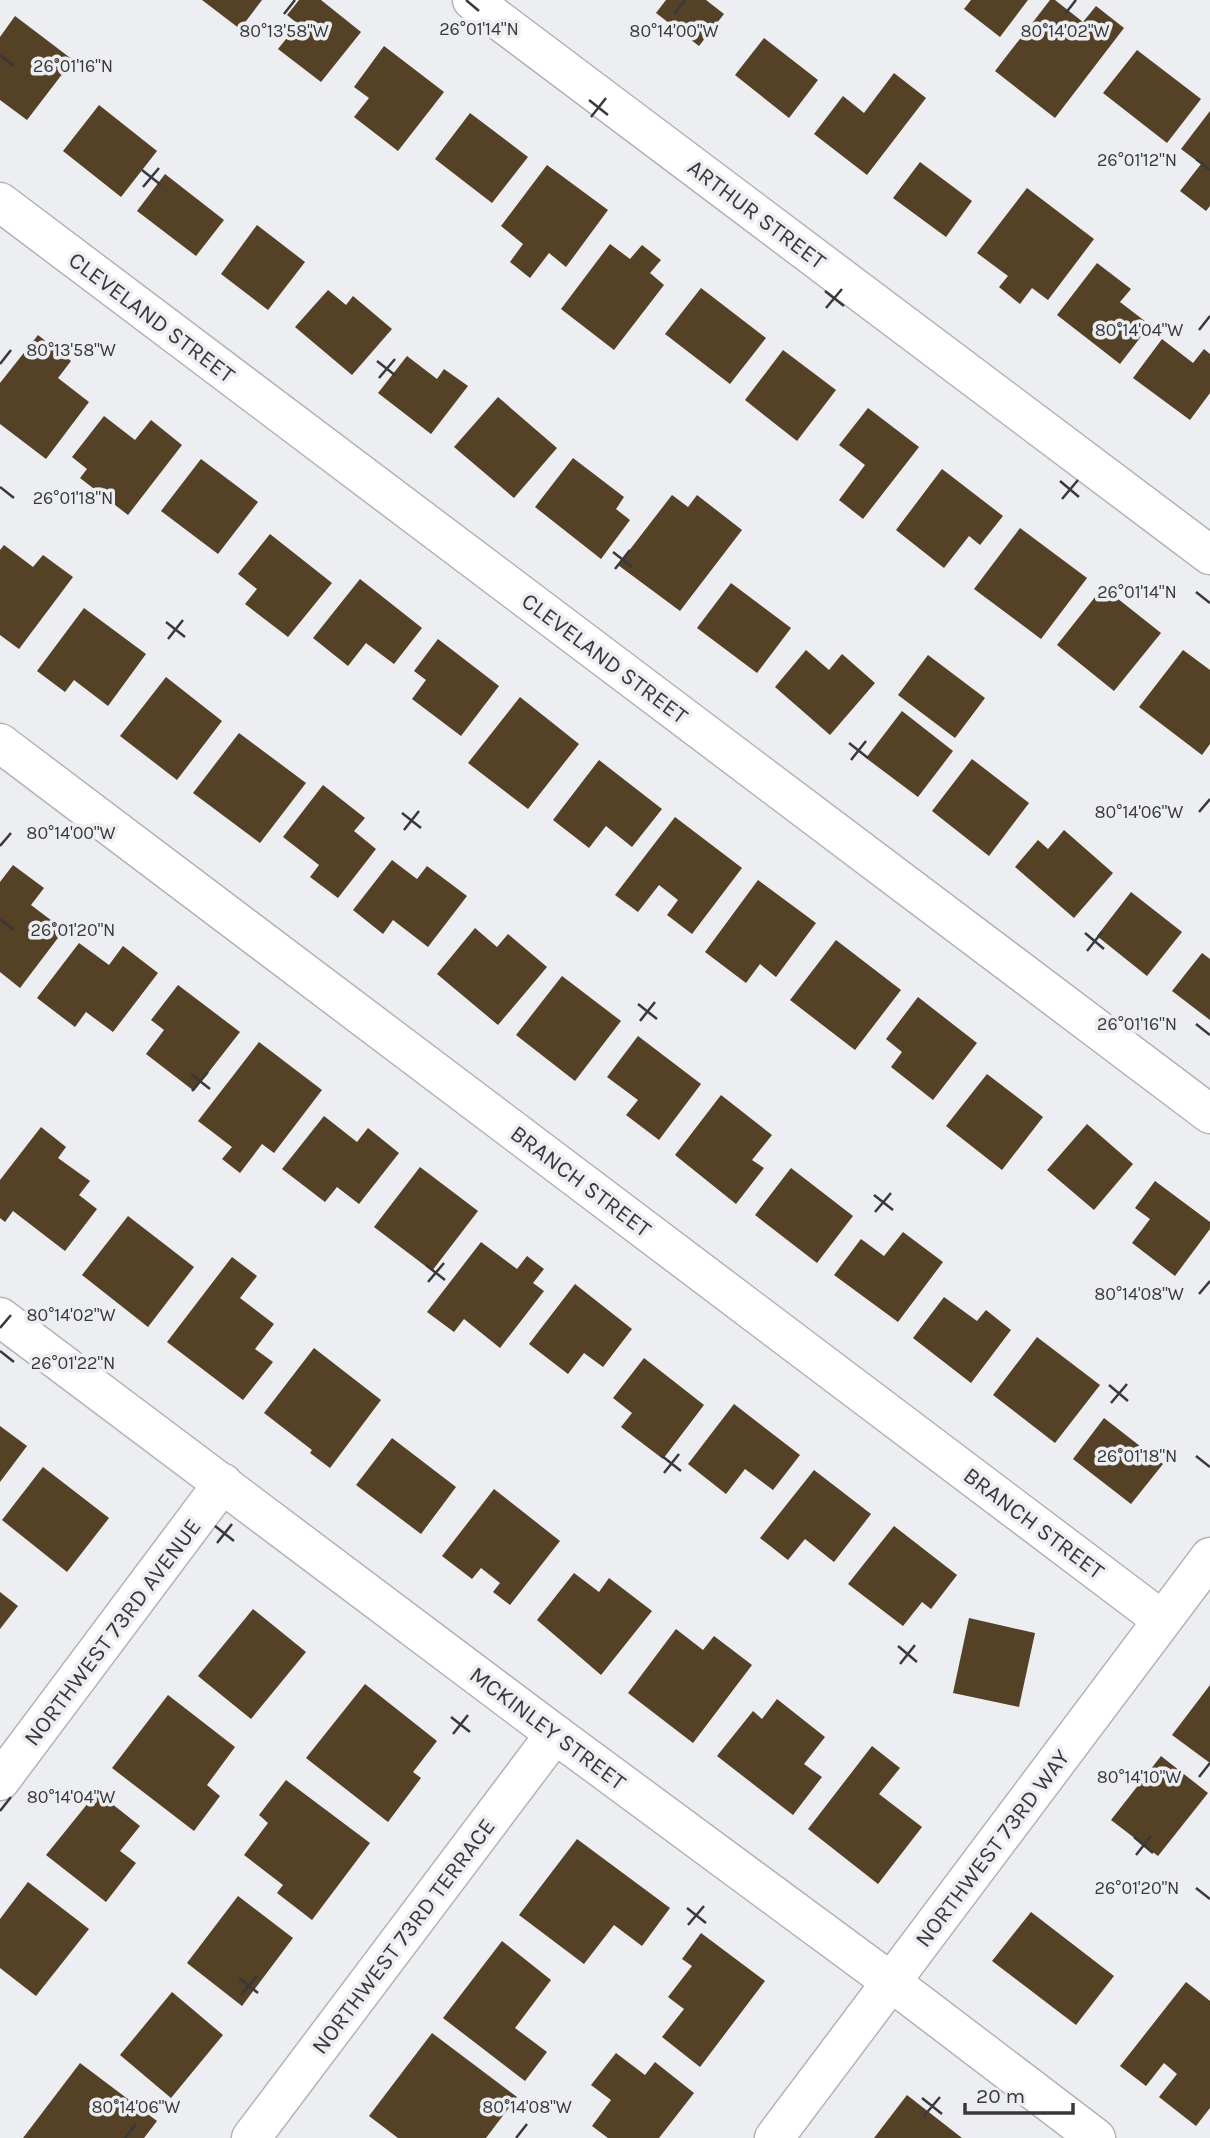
<svg xmlns="http://www.w3.org/2000/svg" width="1210" height="2138" font-family="Karla,sans-serif">
  <style>
    .building { fill: #544126 }
    .lines { fill: none; stroke-linecap: round; stroke-linejoin: round }
    .street-casing { stroke: #b2b3b7; stroke-width: 41 }
    .street { stroke: #fff; stroke-width: 38 }
    .ticks { fill: none; stroke: #39393b; stroke-width: 2.5 }
    .labels { text-anchor: middle; stroke-width: 7; stroke-linejoin: round; paint-order: stroke }
    .street-label { font-size: 23px; fill: #39393b; stroke: #eceef2 }
    .ticks-label { font-size: 18px; text-anchor: middle; fill: #39393b; stroke: #eceef2; stroke-width: 7; stroke-linejoin: round; paint-order: stroke }
  </style>
  <rect width="100%" height="100%" fill="#eceef2"/>
  <g class="building">
    <path d="M202,0h60l-22,29z"/>
    <path d="M299,0h22l40,32 -40,50 -43,-33 20,-25 -11,-9z"/>
    <path d="M666,0h40l18,14 -25,32 -43,-33z"/>
    <path d="M971,0h57l-28,37 -36,-28z"/>
    <path d="M1050,0h5l28,22 13,-16 28,22 -69,90 -60,-47z"/>
    <path d="M15,16l58,44 -46,60 -27,-20v-63z"/>
    <path d="M764,38l54,42 -29,38 -54,-43z"/>
    <path d="M384,46l60,46 -46,59 -44,-34 15,-19 -15,-11z"/>
    <path d="M1137,50l64,49 -34,44 -64,-50z"/>
    <path d="M894,73l32,25 -59,77 -53,-41 29,-38 21,17z"/>
    <path d="M99,105l58,46 -36,46 -58,-46z"/>
    <path d="M1210,111v95l-4,5 -26,-20 21,-27 -20,-15z"/>
    <path d="M470,113l58,44 -36,46 -57,-44z"/>
    <path d="M920,162l52,39 -26,36 -53,-39z"/>
    <path d="M547,165l61,45 -42,57 -17,-14 -19,25 -20,-16 13,-18 -22,-18z"/>
    <path d="M165,174l59,46 -28,36 -59,-45z"/>
    <path d="M1027,188l67,51 -46,61 -16,-12 -12,16 -21,-17 9,-11 -31,-23z"/>
    <path d="M257,225l48,37 -37,48 -47,-36z"/>
    <path d="M610,244l20,15 12,-14 19,15 -11,13 14,12 -50,65 -53,-41z"/>
    <path d="M1097,263l34,26 -11,13 30,23 -30,39 -63,-49z"/>
    <path d="M701,288l65,50 -36,46 -65,-50z"/>
    <path d="M328,290l18,15 7,-9 39,33 -40,46 -57,-48z"/>
    <path d="M38,335l33,26 -13,17 31,24 -43,57 -46,-35v-41z"/>
    <path d="M1162,339l31,24 11,-14 6,5v39l-20,27 -57,-42z"/>
    <path d="M783,350l53,40 -39,51 -52,-41z"/>
    <path d="M407,356l30,23 7,-10 24,17 -37,48 -53,-41z"/>
    <path d="M498,397l59,51 -43,50 -60,-51z"/>
    <path d="M868,408l51,39 -56,72 -24,-19 26,-35 -26,-20z"/>
    <path d="M104,416l31,24 16,-20 31,25 -54,70 -48,-37 7,-9 -15,-12z"/>
    <path d="M573,458l51,39 -8,12 14,11 -29,39 -66,-52z"/>
    <path d="M201,459l57,43 -40,52 -57,-43z"/>
    <path d="M942,469l61,47 -23,29 -11,-9 -25,32 -48,-38z"/>
    <path d="M672,495l16,12 9,-12 45,35 -62,81 -62,-46z"/>
    <path d="M1020,528l67,50 -46,61 -67,-50z"/>
    <path d="M270,534l62,49 -44,54 -43,-33 12,-15 -19,-15z"/>
    <path d="M4,545l29,22 10,-12 30,22 -54,72 -19,-14v-85z"/>
    <path d="M360,579l62,49 -28,36 -28,-21 -18,23 -35,-28z"/>
    <path d="M731,583l60,45 -34,45 -60,-45z"/>
    <path d="M1103,587l58,46 -47,58 -57,-46z"/>
    <path d="M84,608l62,46 -38,52 -34,-26 -9,12 -28,-21z"/>
    <path d="M438,639l61,47 -38,50 -49,-37 14,-19 -12,-9z"/>
    <path d="M806,650l23,20 13,-16 33,29 -45,52 -55,-48z"/>
    <path d="M1183,650l27,20v74l-8,11 -63,-48z"/>
    <path d="M928,655l57,43 -30,40 -57,-43z"/>
    <path d="M166,677l56,44 -45,59 -57,-44z"/>
    <path d="M520,697l59,47 -51,65 -60,-46z"/>
    <path d="M902,711l51,40 -35,46 -52,-39z"/>
    <path d="M239,733l67,50 -46,60 -67,-50z"/>
    <path d="M972,759l57,44 -40,53 -57,-45z"/>
    <path d="M599,760l63,49 -30,38 -26,-21 -17,22 -36,-28z"/>
    <path d="M323,785l42,33 -11,13 22,18 -38,49 -28,-21 9,-12 -36,-28z"/>
    <path d="M675,817l67,51 -50,66 -25,-19 11,-15 -19,-15 -21,27 -23,-17z"/>
    <path d="M1064,830l49,43 -39,45 -59,-51 23,-27 10,9z"/>
    <path d="M392,860l25,19 10,-13 40,30 -39,51 -35,-27 -10,14 -30,-24z"/>
    <path d="M13,865l31,23 -13,17 33,25 -44,58 -20,-16v-90z"/>
    <path d="M758,880l58,43 -40,54 -16,-13 -14,19 -41,-31z"/>
    <path d="M1131,892l51,40 -35,44 -50,-40z"/>
    <path d="M475,928l22,19 11,-13 39,33 -49,58 -61,-51z"/>
    <path d="M836,940l65,50 -46,60 -65,-50z"/>
    <path d="M79,943l30,22 14,-19 35,27 -45,59 -27,-20 -11,15 -38,-29z"/>
    <path d="M1202,953l8,6v61l-38,-29z"/>
    <path d="M562,976l59,45 -46,60 -59,-46z"/>
    <path d="M178,985l62,47 -46,59 -48,-37 18,-24 -13,-10z"/>
    <path d="M918,997l59,46 -44,57 -42,-33 11,-15 -16,-13z"/>
    <path d="M638,1036l63,48 -42,56 -33,-25 12,-15 -31,-23z"/>
    <path d="M259,1042l63,48 -48,63 -12,-9 -22,29 -18,-14 10,-12 -34,-26z"/>
    <path d="M987,1074l56,43 -41,53 -56,-44z"/>
    <path d="M721,1095l51,40 -20,25 12,8 -28,36 -61,-49z"/>
    <path d="M324,1116l33,26 11,-14 31,25 -40,51 -22,-17 -12,15 -43,-33z"/>
    <path d="M1087,1124l46,40 -39,46 -47,-40z"/>
    <path d="M41,1127l25,20 -8,11 32,23 -11,14 18,14 -32,42 -52,-40 -8,11 -5,-4v-38z"/>
    <path d="M420,1167l58,44 -46,60 -58,-44z"/>
    <path d="M791,1168l62,48 -36,47 -62,-48z"/>
    <path d="M1155,1181l55,41v7l-35,47 -43,-33 18,-24 -15,-11z"/>
    <path d="M128,1216l66,51 -46,60 -66,-52z"/>
    <path d="M903,1232l40,30 -45,60 -64,-47 27,-36 23,17z"/>
    <path d="M481,1242l36,27 10,-13 17,13 -11,14 11,8 -44,57 -36,-29 -10,13 -27,-20z"/>
    <path d="M232,1257l25,19 -17,22 34,26 -19,25 18,13 -30,38 -76,-58z"/>
    <path d="M575,1284l57,45 -29,38 -19,-14 -16,21 -39,-30z"/>
    <path d="M944,1297l33,24 9,-11 25,20 -40,53 -58,-45z"/>
    <path d="M1037,1337l63,48 -45,58 -62,-48z"/>
    <path d="M314,1348l67,52 -51,68 -20,-15 2,-3 -48,-37z"/>
    <path d="M644,1358l60,47 -41,54 -42,-32 11,-14 -19,-15z"/>
    <path d="M734,1404l66,51 -27,35 -28,-21 -19,25 -38,-30z"/>
    <path d="M1104,1418l59,46 -32,40 -58,-45z"/>
    <path d="M0,1426l27,20 -27,36z"/>
    <path d="M392,1438l64,49 -35,47 -65,-49z"/>
    <path d="M43,1467l66,51 -42,54 -65,-52z"/>
    <path d="M814,1470l57,44 -37,48 -29,-23 -17,21 -28,-22z"/>
    <path d="M494,1489l66,52 -50,64 -17,-13 7,-9 -19,-15 -9,11 -30,-23z"/>
    <path d="M894,1526l63,49 -26,34 -9,-7 -19,24 -55,-42z"/>
    <path d="M574,1573l25,19 10,-14 43,33 -51,64 -64,-55z"/>
    <path d="M0,1592l18,14 -18,23z"/>
    <path d="M253,1609l53,43 -55,67 -53,-43z"/>
    <path d="M969,1618l66,15 -16,74 -66,-14z"/>
    <path d="M676,1629l27,21 11,-14 38,29 -59,78 -65,-50z"/>
    <path d="M365,1684l72,57 -24,31 8,6 -33,44 -82,-64z"/>
    <path d="M1210,1685v78l-38,-28z"/>
    <path d="M168,1695l67,52 -28,38 13,11 -26,35 -82,-63z"/>
    <path d="M777,1699l48,38 -21,27 18,13 -29,38 -76,-59 36,-45 9,8z"/>
    <path d="M872,1746l28,22 -21,26 43,33 -44,57 -70,-55z"/>
    <path d="M1161,1756l47,37 -50,63 -47,-36z"/>
    <path d="M286,1780l84,63 -58,77 -35,-27 6,-8 -39,-30 24,-32 -9,-8z"/>
    <path d="M97,1792l43,34 -20,25 16,12 -30,39 -60,-47z"/>
    <path d="M577,1839l93,69 -28,38 -28,-21 -30,39 -65,-49z"/>
    <path d="M28,1882l61,47 -53,67 -36,-28v-49z"/>
    <path d="M238,1896l55,42 -51,68 -55,-43z"/>
    <path d="M1031,1912l83,64 -38,49 -84,-64z"/>
    <path d="M701,1933l64,48 -65,86 -38,-30 22,-28 -16,-12 24,-31 -10,-7z"/>
    <path d="M502,1941l49,39 -36,48 32,24 -22,29 -82,-63z"/>
    <path d="M1186,1982l24,19v107l-14,18 -37,-29 18,-23 -13,-11 -18,23 -26,-20z"/>
    <path d="M172,1992l51,43 -52,63 -51,-43z"/>
    <path d="M432,2033l85,64 -31,41h-88l-29,-22z"/>
    <path d="M616,2053l29,22 10,-13 39,31 -35,45h-51l-16,-12 19,-26 -20,-15z"/>
    <path d="M80,2063l77,58 -13,17h-121z"/>
    <path d="M907,2095l55,43h-88z"/>
  </g>
  <g class="lines">
    <defs>
      <g id="street">
        <path d="M472,0l738,555"/>
        <path d="M0,202l1210,912"/>
        <path d="M0,743l1162,877"/>
        <path d="M0,1317l555,417 336,248 205,156"/>
        <path d="M0,1781l223,-298"/>
        <path d="M251,2138l304,-404"/>
        <path d="M774,2138l436,-581"/>
      </g>
    </defs>
    <use href="#street" class="street-casing"/>
    <use href="#street" class="street"/>
  </g>
  <path class="ticks" d="M466,0l13,11M284,14l11,-14M674,14l11,-14M1065,14l11,-14M0,55l14,11M589,100l19,15M591,117l15,-19M1196,159l14,11M142,170l19,15M143,187l16,-19M825,291l19,15M826,308l16,-19M1199,330l11,-14M377,361l19,15M0,364l11,-14M379,378l16,-19M1060,481l19,16M0,487l14,11M1062,499l16,-19M613,552l19,15M615,569l15,-19M1196,592l14,11M166,622l19,15M168,639l15,-19M849,743l19,15M851,760l15,-19M1199,812l11,-13M402,813l19,15M404,830l15,-19M0,846l11,-13M0,919l14,11M1085,933l19,16M1087,951l15,-19M638,1004l19,15M640,1021l15,-19M1196,1024l14,11M191,1074l19,15M192,1091l16,-19M874,1195l19,15M875,1212l16,-19M426,1265l19,15M428,1282l16,-19M1199,1294l11,-13M0,1328l11,-13M0,1351l14,11M1109,1385l19,16M1111,1403l16,-19M662,1456l19,15M1196,1456l14,11M664,1473l15,-19M215,1526l19,15M217,1543l15,-19M898,1646l19,16M900,1664l15,-19M451,1717l19,15M453,1734l15,-19M1199,1777l11,-14M0,1811l11,-14M1134,1837l19,16M1136,1855l15,-19M1196,1888l14,11M687,1908l19,15M688,1925l16,-19M239,1978l19,15M241,1995l16,-19M922,2098l20,16M924,2116l16,-19M125,2138l11,-14M516,2138l11,-14"/>
  <g class="labels">
    <g class="street-label">
      <text transform="translate(757 214) rotate(37)" y="8">ARTHUR STREET</text>
      <text transform="translate(152 317) rotate(37)" y="8">CLEVELAND STREET</text>
      <text transform="translate(605 658) rotate(37)" y="8">CLEVELAND STREET</text>
      <text transform="translate(581 1181) rotate(37)" y="8">BRANCH STREET</text>
      <text transform="translate(1034 1523) rotate(37)" y="8">BRANCH STREET</text>
      <text transform="translate(112 1632) rotate(-53)" y="8">NORTHWEST 73RD AVENUE</text>
      <text transform="translate(548 1728) rotate(37)" y="8">MCKINLEY STREET</text>
      <text transform="translate(992 1848) rotate(-53)" y="8">NORTHWEST 73RD WAY</text>
      <text transform="translate(403 1936) rotate(-53)" y="8">NORTHWEST 73RD TERRACE</text>
    </g>
  </g>
  <g class="ticks-label">
    <text x="479" y="35">26°01'14"N</text>
    <text x="284" y="37">80°13'58"W</text>
    <text x="674" y="37">80°14'00"W</text>
    <text x="1065" y="37">80°14'02"W</text>
    <text x="73" y="72">26°01'16"N</text>
    <text x="1137" y="166">26°01'12"N</text>
    <text x="1139" y="336">80°14'04"W</text>
    <text x="71" y="356">80°13'58"W</text>
    <text x="73" y="504">26°01'18"N</text>
    <text x="1137" y="598">26°01'14"N</text>
    <text x="1139" y="818">80°14'06"W</text>
    <text x="71" y="839">80°14'00"W</text>
    <text x="73" y="936">26°01'20"N</text>
    <text x="1137" y="1030">26°01'16"N</text>
    <text x="1139" y="1300">80°14'08"W</text>
    <text x="71" y="1321">80°14'02"W</text>
    <text x="73" y="1369">26°01'22"N</text>
    <text x="1137" y="1462">26°01'18"N</text>
    <text x="1139" y="1783">80°14'10"W</text>
    <text x="71" y="1803">80°14'04"W</text>
    <text x="1137" y="1894">26°01'20"N</text>
    <text x="136" y="2113">80°14'06"W</text>
    <text x="527" y="2113">80°14'08"W</text>
  </g>
  <path d="M965 2103v10h108v-10" fill="none" stroke="#39393b" stroke-width="3.5"/>
  <text x="976" y="2103" font-size="21" fill="#39393b" stroke="#eceef2" stroke-width="5" paint-order="stroke">20 m</text>
</svg>
